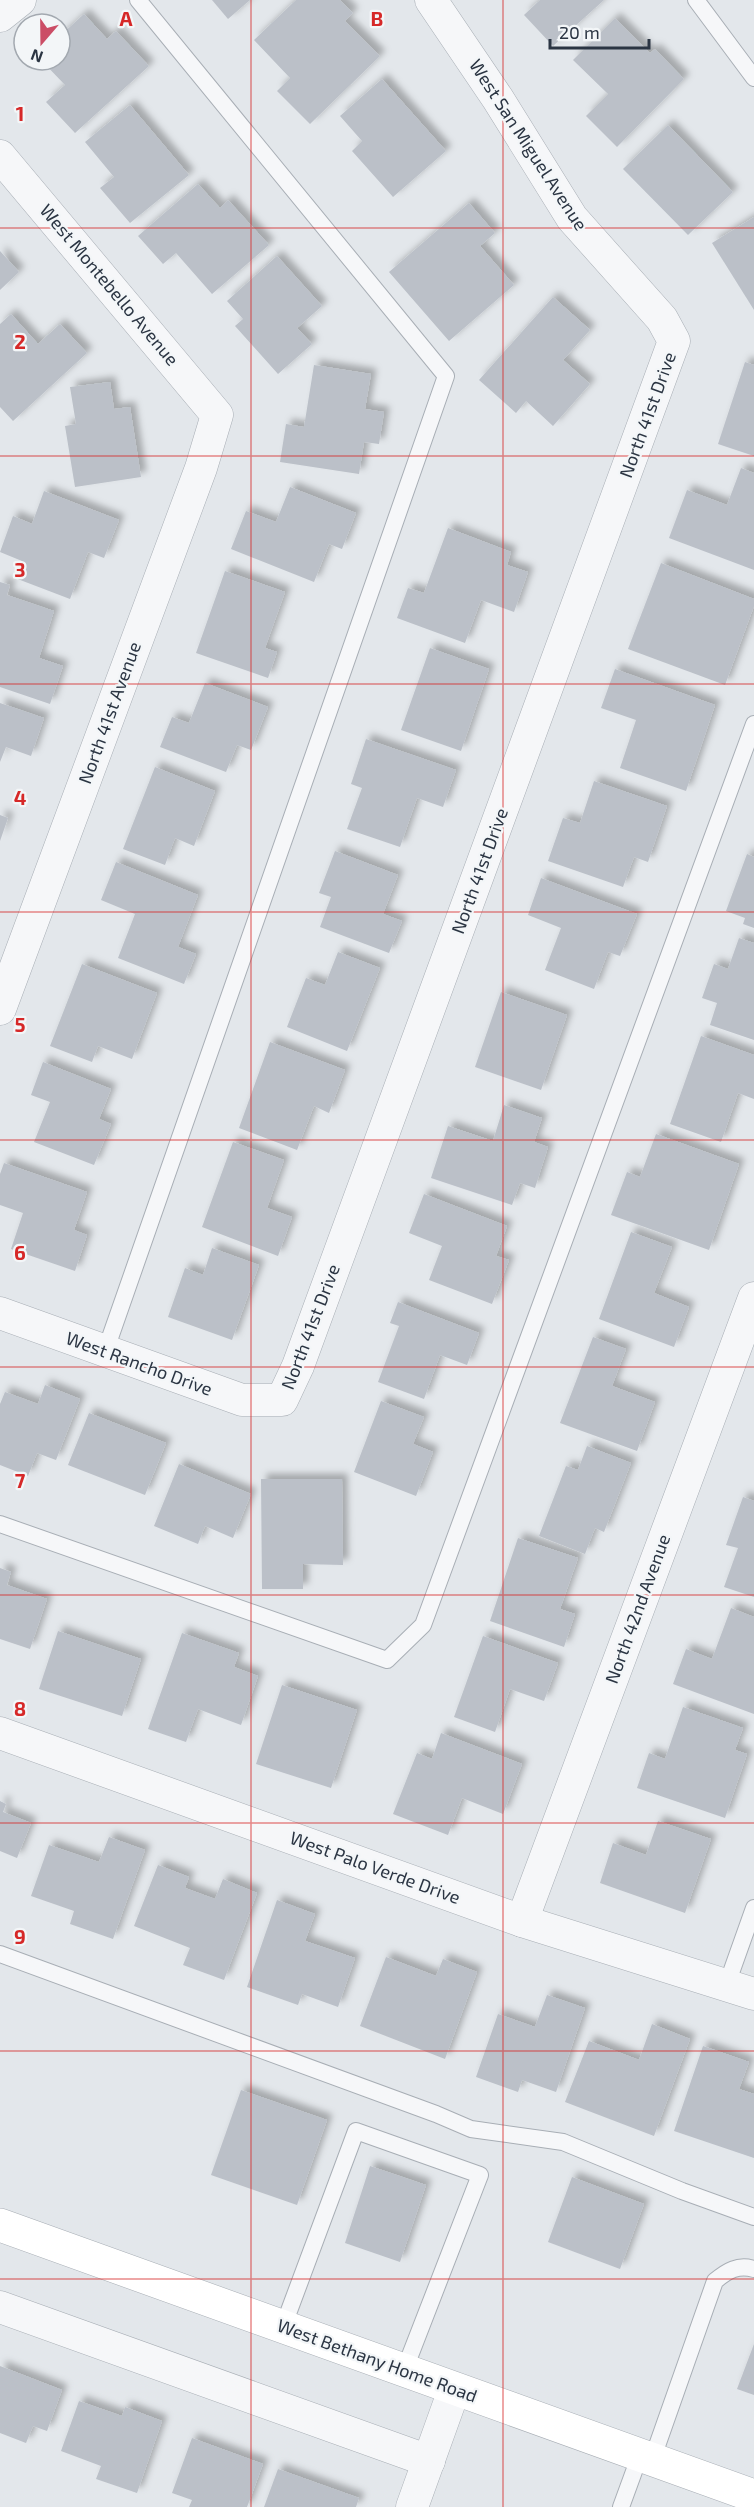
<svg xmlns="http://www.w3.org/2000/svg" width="754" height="2507" font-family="'Exo 2',sans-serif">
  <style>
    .building { fill: #bbc0c8; filter: url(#shadow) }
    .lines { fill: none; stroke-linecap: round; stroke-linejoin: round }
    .lane-casing { stroke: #a8aeb5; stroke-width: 18 }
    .street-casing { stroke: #a8aeb5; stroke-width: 33 }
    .secondary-casing { stroke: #a8aeb5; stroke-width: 34 }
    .lane { stroke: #f6f7f9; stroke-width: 16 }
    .street { stroke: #f6f7f9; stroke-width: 32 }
    .secondary { stroke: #fff; stroke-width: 33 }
    .grid { fill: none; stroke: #d62828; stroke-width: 1.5; stroke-opacity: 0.55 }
    .labels { text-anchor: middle; stroke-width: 4.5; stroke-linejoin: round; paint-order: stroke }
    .street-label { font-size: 18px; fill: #2b3543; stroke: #f3f6f8 }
    .grid-label { font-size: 20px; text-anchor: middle; font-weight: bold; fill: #d62828; stroke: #f3f6f8; stroke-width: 4.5; stroke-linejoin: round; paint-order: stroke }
  </style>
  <defs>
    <filter id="shadow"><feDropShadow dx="5.5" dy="-5.5" stdDeviation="3" flood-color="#0004"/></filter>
  </defs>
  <rect width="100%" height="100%" fill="#e3e7eb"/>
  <g class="building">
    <path d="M212,0h38l-22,19z"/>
    <path d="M296,0h44l13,13 -8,8 35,35 -70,68 -33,-33 13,-13 -36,-38z"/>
    <path d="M540,0h64l-51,46 -29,-31z"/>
    <path d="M84,14l23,25 9,-8 33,35 -74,67 -29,-31 19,-17 -24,-25h19v-24z"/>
    <path d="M615,18l35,35 5,-4 29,30 -67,68 -31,-31 22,-22 -35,-34z"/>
    <path d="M382,79l64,72 -53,46 -41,-46 10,-10 -22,-25z"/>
    <path d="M130,105l59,70 -59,48 -30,-35 14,-11 -29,-35z"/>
    <path d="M668,125l65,67 -45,43 -65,-66z"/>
    <path d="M198,184l22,24 8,-8 41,45 -57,49 -36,-41 -13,11 -25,-28z"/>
    <path d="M469,203l26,30 -15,13 34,39 -65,56 -60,-69z"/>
    <path d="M754,217v93l-42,-67z"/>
    <path d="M0,251l19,21 -19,18z"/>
    <path d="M277,256l45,50 -25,22 15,16 -34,30 -43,-48 8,-7 -16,-18z"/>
    <path d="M553,297l37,33 -27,30 27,24 -37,42 -27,-25 -10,12 -37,-33z"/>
    <path d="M11,314l27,30 22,-20 27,29 -74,68 -13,-14v-83z"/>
    <path d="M745,362l9,3v91l-36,-12z"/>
    <path d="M314,365l57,9 -6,35 19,3 -5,32 -15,-2 -5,32 -79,-12 6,-38 18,3z"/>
    <path d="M110,382l4,27 16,-2 11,70 -66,10 -10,-61 11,-2 -6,-37z"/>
    <path d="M741,468l13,5v97l-85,-32 18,-48 40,15z"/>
    <path d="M290,487l66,26 -14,36 -13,-5 -15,38 -83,-33 15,-38 30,11z"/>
    <path d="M44,491l75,29 -15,38 -16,-6 -18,47 -55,-21 7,-17 -22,-9 13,-36 19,8z"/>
    <path d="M448,528l63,24 -4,13 21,7 -14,40 -33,-12 -16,43 -68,-25 11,-30 16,5z"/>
    <path d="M661,563l93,36v7l-29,79 -97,-36z"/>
    <path d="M225,571l60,21 -20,56 12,4 -9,26 -72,-25z"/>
    <path d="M0,582l10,3 -3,10 47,16 -15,47 24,8 -13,38 -50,-17z"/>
    <path d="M430,648l59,21 -28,82 -60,-21z"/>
    <path d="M615,669l100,36 -29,86 -66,-23 16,-48 -35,-12z"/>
    <path d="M205,683l63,24 -17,43 -14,-5 -11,27 -66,-25 12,-30 17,6z"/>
    <path d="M0,703l44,15 -13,38 -25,-9 -6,15z"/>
    <path d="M366,739l90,31 -13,37 -26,-9 -17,49 -53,-18 15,-41 -11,-4z"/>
    <path d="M155,767l60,24 -21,55 -19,-8 -10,27 -42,-16z"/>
    <path d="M594,781l73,25 -19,56 -14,-5 -11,30 -75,-26 15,-43 17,5z"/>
    <path d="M0,815l8,3 -8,23z"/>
    <path d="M335,851l63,24 -15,39 19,7 -13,32 -69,-26 11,-30 -12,-4z"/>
    <path d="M747,854l7,3v71l-11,-4 2,-6 -19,-7z"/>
    <path d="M116,862l82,33 -20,52 18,7 -12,30 -66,-26 17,-44 -34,-14z"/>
    <path d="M541,878l96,36 -17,42 -12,-4 -14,37 -49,-19 16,-42 -33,-13z"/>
    <path d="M739,938l15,5v97l-44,-15 7,-22 -15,-5 12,-34 14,5z"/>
    <path d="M338,952l42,16 -33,83 -60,-24 19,-49 19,7z"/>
    <path d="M82,964l75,29 -25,66 -34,-13 -6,16 -42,-16z"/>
    <path d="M501,992l66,23 -26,75 -66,-23z"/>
    <path d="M701,1036l53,19v44l-16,-6 -17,49 -51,-18z"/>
    <path d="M270,1042l75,28 -16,43 -15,-7 -17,44 -58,-22z"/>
    <path d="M43,1062l68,27 -12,30 12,5 -17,41 -60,-23 16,-40 -19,-7z"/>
    <path d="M504,1105l38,13 -8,24 14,5 -13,41 -15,-5 -8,22 -81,-27 17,-52 45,15z"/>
    <path d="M656,1134l83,30 -30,86 -98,-35 16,-43 13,5z"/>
    <path d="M233,1142l51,18 -17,48 25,9 -14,39 -76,-29z"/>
    <path d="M4,1163l83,29 -13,38 13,5 -12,36 -64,-22 12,-36 -23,-8v-31z"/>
    <path d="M424,1194l83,32 -11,30 13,4 -17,44 -63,-24 13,-34 -33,-13z"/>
    <path d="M631,1232l41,15 -18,46 35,14 -15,40 -75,-28z"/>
    <path d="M212,1248l47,17 -27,75 -64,-23 17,-49 18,7z"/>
    <path d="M398,1302l81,31 -12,32 -27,-10 -16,44 -46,-17 21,-56 -9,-3z"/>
    <path d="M593,1337l33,12 -14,37 43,16 -18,49 -77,-28z"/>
    <path d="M45,1385l35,14 -24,61 -19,-7 -9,23 -28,-11v-61l5,-12 33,12z"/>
    <path d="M381,1401l43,16 -11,27 20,8 -17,44 -62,-24z"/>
    <path d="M89,1413l77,30 -21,52 -77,-30z"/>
    <path d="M587,1446l44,17 -27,69 -9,-4 -10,26 -46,-18 27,-70 12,4z"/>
    <path d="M179,1464l72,30 -18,44 -28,-12 -7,18 -44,-18z"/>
    <path d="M261,1479h81l1,86 -40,-1v25h-41z"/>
    <path d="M743,1497l11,4v96l-30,-10 14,-39 -12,-3z"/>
    <path d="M518,1538l60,20 -18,51 15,5 -11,33 -74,-26z"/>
    <path d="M0,1568l11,4 -4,13 40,14 -17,50 -30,-10z"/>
    <path d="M731,1608l23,9v97l-81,-30 13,-35 26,10z"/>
    <path d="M58,1631l83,28 -19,57 -83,-27z"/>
    <path d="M182,1633l57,20 -5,14 24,9 -17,49 -43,-16 -12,33 -38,-13z"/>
    <path d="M483,1636l75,27 -14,38 -34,-12 -15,43 -41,-15z"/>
    <path d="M282,1685l75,25 -26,78 -75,-24z"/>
    <path d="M683,1707l60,21 -8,22 12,4 -22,64 -88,-30 12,-35 16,6z"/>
    <path d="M441,1733l81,31 -19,50 -41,-16 -14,37 -55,-21 24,-61 15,6z"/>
    <path d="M0,1801l6,3 -3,8 28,11 -14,35 -17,-7z"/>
    <path d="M658,1821l53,18 -26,74 -85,-30 13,-40 33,12z"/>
    <path d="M109,1837l36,13 -32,89 -43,-15 4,-13 -43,-15 18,-51 50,17z"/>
    <path d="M158,1865l31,12 -4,11 30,11 8,-20 34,14 -33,87 -41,-15 7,-17 -56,-22z"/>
    <path d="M277,1900l38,14 -10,27 50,17 -17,49 -36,-13 -4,11 -51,-18z"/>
    <path d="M386,1957l50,19 7,-17 34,13 -32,87 -85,-33z"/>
    <path d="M547,1995l38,13 -29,84 -34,-12 -4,12 -42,-15 22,-63 37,13z"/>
    <path d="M652,2024l38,15 -36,97 -89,-34 24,-61 50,19z"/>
    <path d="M703,2046l46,16 -10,27 15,5v64l-80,-27z"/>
    <path d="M241,2090l86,30 -30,85 -86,-30z"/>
    <path d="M370,2166l56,19 -26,77 -55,-19z"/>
    <path d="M572,2177l72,27 -24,65 -72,-27z"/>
    <path d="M754,2344v51l-17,-6z"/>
    <path d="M0,2366l62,24 -15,41 -14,-5 -7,17 -26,-10z"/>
    <path d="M79,2401l43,15 3,-9 37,14 -25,72 -41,-14 5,-13 -40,-15z"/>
    <path d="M192,2438l71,26 -16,43h-58l3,-7 -20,-7z"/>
    <path d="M278,2469l81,29 -3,9h-92z"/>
  </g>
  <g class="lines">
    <defs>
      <g id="lane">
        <path d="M696,0l58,78"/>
        <path d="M105,1352l341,-976 -308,-376"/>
        <path d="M0,1524l387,136 36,-35 331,-901"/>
        <path d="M0,1954l436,160 35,15 92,13 119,49 72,26"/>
        <path d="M727,1984l27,-76"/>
        <path d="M283,2327l73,-196 124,44 -76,196"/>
        <path d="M652,2460l63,-179c12,-10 23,-17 39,-12"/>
        <path d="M621,2507l19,-52"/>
      </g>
      <g id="street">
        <path d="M0,16l20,-16"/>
        <path d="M0,156l217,259 -16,53 -201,541"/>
        <path d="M0,1313l242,87h40l16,-34 376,-1025 -12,-22 -90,-101 -74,-119 -67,-99"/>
        <path d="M0,1733l522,188 232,73"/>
        <path d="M522,1921l232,-623"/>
        <path d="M0,2307l429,154"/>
        <path d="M412,2507l42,-117"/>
      </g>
      <path id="secondary" d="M0,2225l754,271"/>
    </defs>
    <use href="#lane" class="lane-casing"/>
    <use href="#street" class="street-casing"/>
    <use href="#secondary" class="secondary-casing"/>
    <use href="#lane" class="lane"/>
    <use href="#street" class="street"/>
    <use href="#secondary" class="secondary"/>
  </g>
  <path class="grid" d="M251,0v2507M503,0v2507M0,228h754M0,456h754M0,684h754M0,912h754M0,1140h754M0,1367h754M0,1595h754M0,1823h754M0,2051h754M0,2279h754"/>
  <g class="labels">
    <g class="street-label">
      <text transform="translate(528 145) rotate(57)" y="6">West San Miguel Avenue</text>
      <text transform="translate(109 285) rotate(50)" y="6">West Montebello Avenue</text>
      <text transform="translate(648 415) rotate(-70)" y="6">North 41st Drive</text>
      <text transform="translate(110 713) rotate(-70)" y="6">North 41st Avenue</text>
      <text transform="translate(480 871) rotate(-70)" y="6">North 41st Drive</text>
      <text transform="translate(311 1327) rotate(-69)" y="6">North 41st Drive</text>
      <text transform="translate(139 1364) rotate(20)" y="6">West Rancho Drive</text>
      <text transform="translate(638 1609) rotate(-70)" y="6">North 42nd Avenue</text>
      <text transform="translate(375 1868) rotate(20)" y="6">West Palo Verde Drive</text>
      <text transform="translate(377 2361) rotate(20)" y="6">West Bethany Home Road</text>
    </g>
  </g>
  <g class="grid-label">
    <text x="126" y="26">A</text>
    <text x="377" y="26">B</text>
    <text x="20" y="121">1</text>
    <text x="20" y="349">2</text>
    <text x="20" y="577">3</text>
    <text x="20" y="805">4</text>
    <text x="20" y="1032">5</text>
    <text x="20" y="1260">6</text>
    <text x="20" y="1488">7</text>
    <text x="20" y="1716">8</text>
    <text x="20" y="1944">9</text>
  </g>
  <g transform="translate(42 42) rotate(200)"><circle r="28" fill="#f3f6f8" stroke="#a3a9b0" stroke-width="1.5"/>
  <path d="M0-4.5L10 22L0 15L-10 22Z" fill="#cb4d66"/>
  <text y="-9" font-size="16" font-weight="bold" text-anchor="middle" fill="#2b3543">N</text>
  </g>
  <path d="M550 39v9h99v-9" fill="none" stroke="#2b3543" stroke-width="3"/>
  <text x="559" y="39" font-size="18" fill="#2b3543" stroke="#f3f6f8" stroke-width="4.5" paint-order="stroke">20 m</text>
</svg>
